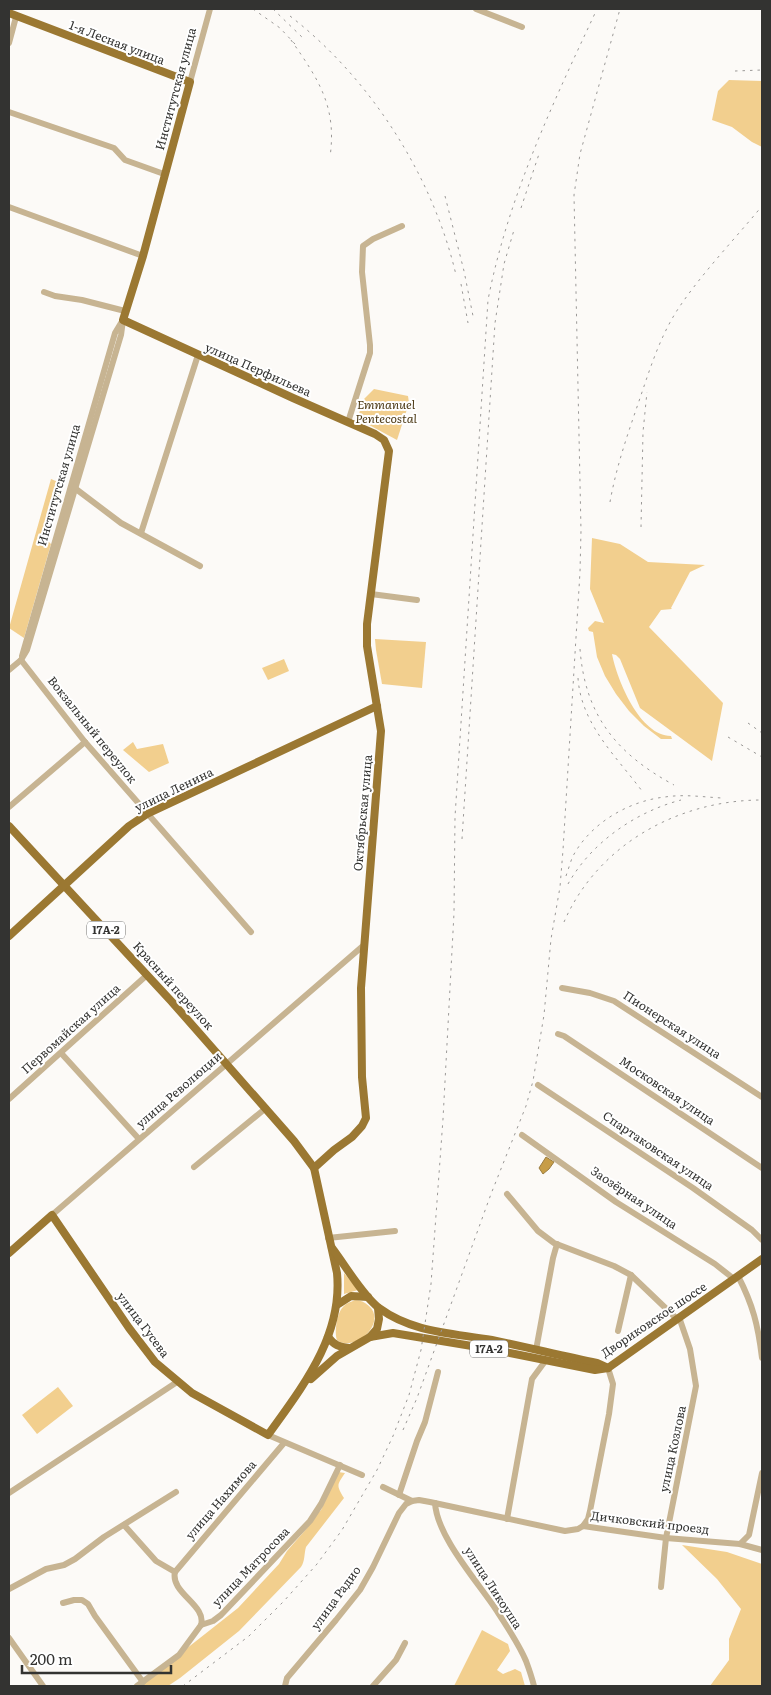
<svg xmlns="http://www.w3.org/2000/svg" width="771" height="1695" font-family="Literata,serif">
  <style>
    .green { fill: #f2cf8e }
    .water { fill: #c79d47; stroke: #9b7d40 }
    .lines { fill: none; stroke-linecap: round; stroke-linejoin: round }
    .minor { stroke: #c7b492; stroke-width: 6 }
    .major { stroke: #9b7832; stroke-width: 8 }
    .rail { stroke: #9b9997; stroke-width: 1; stroke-dasharray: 2.5 5; stroke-linecap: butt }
    .labels { text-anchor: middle; stroke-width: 4; stroke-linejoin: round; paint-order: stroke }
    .shield { fill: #fff; stroke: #70706f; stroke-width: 1 }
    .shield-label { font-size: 11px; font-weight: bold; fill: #333331 }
    .street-label { font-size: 12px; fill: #333331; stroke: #fff }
    .park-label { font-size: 12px; font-style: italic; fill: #4d3a16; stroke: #fff }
  </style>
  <rect width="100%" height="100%" fill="#fcfaf7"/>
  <g class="green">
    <path d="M729,80l33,1v66l-10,-5 -20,-15 -20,-7 6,-29z"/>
    <path d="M374,389l34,7 1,7 -12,37 -39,-21 4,-18z"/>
    <path d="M51,479l12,5 -17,55 5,5 -27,94 -15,-10z"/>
    <path d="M592,538l28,6 28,18 57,3 -15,7 -19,36 1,1 -11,1 -12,17 74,76 -11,58 -72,-53 -20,-49 -4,-4 -4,-1c5,26 28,82 59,82l1,3h-11l-17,-13 -15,-15 -13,-17 -11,-18 -8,-19 -4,-25 -4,-1 -1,-3 7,-7 9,2 -14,-34z"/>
    <path d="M375,639l51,3 -4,46 -40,-4 -6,-34z"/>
    <path d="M284,659l5,12 -21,9 -6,-12z"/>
    <path d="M133,742l4,7 26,-5 6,19 -20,9 -26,-22z"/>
    <path d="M344,1273l14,17 -14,4z"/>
    <path d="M355,1300c5,0 10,2 14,6 19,18 -16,47 -32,34 -3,-8 0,-27 6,-33 3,-4 8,-5 12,-7z"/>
    <path d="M58,1387l15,19 -36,28 -15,-19z"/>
    <path d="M338,1472l7,1c-8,12 -9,12 -1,25l-38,49c-2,7 -1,14 -5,20l-62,64 -59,47 -12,8h-29l99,-78 41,-44 8,-13 21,-24 2,-6 11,-11z"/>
    <path d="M682,1545l45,7 35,12v122h-52l19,-26v-21l12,-30 -24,-30z"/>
    <path d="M482,1630l26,14 2,7 -13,19 6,4 12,-5 6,3 4,14h-71z"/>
  </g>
  <path class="water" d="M546,1157l8,5 -5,7 -6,5 -4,-6z"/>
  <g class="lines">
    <g class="minor">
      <path d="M476,9l46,18"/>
      <path d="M9,43l7,-26"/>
      <path d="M190,82l20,-73"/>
      <path d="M9,112l105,36 11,12 39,14"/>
      <path d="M9,207l134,49"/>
      <path d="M44,292l11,4 27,4 43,11"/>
      <path d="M348,422l22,-69v-8l-8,-73 1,-26 10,-7 29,-13"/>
      <path d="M72,486l49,37 79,43"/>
      <path d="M141,533l57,-178"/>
      <path d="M371,594l46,6"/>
      <path d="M22,656l93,-323 6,-10"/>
      <path d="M21,660l64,82 166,190"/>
      <path d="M9,670l12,-10 6,-10 94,-315 2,-15"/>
      <path d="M9,807l76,-65"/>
      <path d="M562,988l28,5 24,8 148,96"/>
      <path d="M558,1034l6,2 198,132"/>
      <path d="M61,1053l78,86"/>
      <path d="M538,1085l155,103 59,42 10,10"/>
      <path d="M9,1099l138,-124"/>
      <path d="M522,1135l94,67 99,62 19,15"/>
      <path d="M194,1167l72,-59"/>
      <path d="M507,1194l31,37 16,12 60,23 17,9 46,44"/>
      <path d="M52,1215l312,-270"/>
      <path d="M328,1238l67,-7"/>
      <path d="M738,1276c15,29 20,49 24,82"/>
      <path d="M618,1331l13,-56"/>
      <path d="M536,1350l17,-92 4,-14"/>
      <path d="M268,1435l94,40"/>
      <path d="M383,1487l29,14"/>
      <path d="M9,1493l168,-111"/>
      <path d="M399,1495l18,-54 8,-19 13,-50"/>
      <path d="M435,1503c2,34 43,79 62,108 10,16 22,33 29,50 3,8 6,17 8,25"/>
      <path d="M507,1519l25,-140 14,-19"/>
      <path d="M124,1525l32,36 19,11c-5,21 32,33 26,53"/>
      <path d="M583,1526l5,-7 2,-8 19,-97 4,-30 -5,-16"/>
      <path d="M740,1544l9,-9 13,-62"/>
      <path d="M175,1572l109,-129"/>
      <path d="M661,1587l5,-49 30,-152 -6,-37 -11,-32"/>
      <path d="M9,1589l37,-20 18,-4 11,-6 29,-22 72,-45"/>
      <path d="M63,1603l11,-3h8l6,4 7,12 48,66"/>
      <path d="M9,1638l34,48"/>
      <path d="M137,1686l42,-31 22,-30 12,-4 8,-6 89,-94 11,-17 19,-39"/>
      <path d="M285,1686l2,-8 49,-58 24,-30 13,-23 26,-54 7,-9 6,-3 7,-1 11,2 135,29 13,-2 5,-3 83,12 74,6 22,6"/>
      <path d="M373,1686l23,-26 9,-17"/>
    </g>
    <g class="major">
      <path d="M9,13l181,69 -47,174 -20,64 170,78 82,36 9,6 5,11 -22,173v22l14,85 -20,257 1,89 4,41 -4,8 -10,11 -18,13 -20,18"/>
      <path d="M9,826l163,176 122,139 20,27 23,105c6,63 -34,113 -69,162l-76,-42 -37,-31 -26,-34 -77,-113 -43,38"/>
      <path d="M9,936l120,-110 18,-12 230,-108"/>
      <path d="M332,1248c13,17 31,48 47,60 34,25 74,25 113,32 35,7 70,16 105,23l11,5"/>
      <path d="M337,1305l14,-9 17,1"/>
      <path d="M328,1337c6,8 11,10 21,11"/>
      <path d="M370,1337l23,-4 97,16 105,21 13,-2 154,-109"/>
      <path d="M311,1379l26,-23 33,-19 7,-8 2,-10 -1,-11"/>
    </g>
    <g class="rail">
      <path d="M253,9l27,19 15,16"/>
      <path d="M273,9l31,30"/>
      <path d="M290,16c80,62 143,160 166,259"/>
      <path d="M291,40c28,40 46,67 39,117"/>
      <path d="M735,71l27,-1"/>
      <path d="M445,196l19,75 9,45"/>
      <path d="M521,208l18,-54"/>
      <path d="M461,284l7,39"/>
      <path d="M610,502c6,-34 17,-66 28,-98 11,-32 21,-66 40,-95 24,-36 56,-69 84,-103"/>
      <path d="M641,527l2,-95 4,-40"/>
      <path d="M580,649c5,67 37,105 94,136"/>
      <path d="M578,678c3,46 38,78 64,113"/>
      <path d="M748,723l14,10"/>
      <path d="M728,737l34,20"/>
      <path d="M462,839l33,-516 9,-59 10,-34"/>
      <path d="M566,876c2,-6 4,-12 6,-18 17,-34 56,-57 93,-61 19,-3 38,0 57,1"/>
      <path d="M568,884c23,-41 67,-72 113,-84"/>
      <path d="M564,922c34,-78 115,-122 198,-122"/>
      <path d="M403,1430l14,-32 74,-204 35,-88 7,-25 11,-66 7,-76 9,-52 3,-37 17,-278 1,-41 -7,-336 6,-41 40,-145"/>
      <path d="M183,1686l66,-50 35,-35 33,-37 25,-34 35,-60 16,-34 16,-41 12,-45 10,-66 12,-165 11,-206 1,-96 33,-517c20,-103 65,-197 109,-291"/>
    </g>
  </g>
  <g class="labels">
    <g class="shield">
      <rect x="87" y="921.5" width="38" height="17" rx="4"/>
      <rect x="470" y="1340.5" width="38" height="17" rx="4"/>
    </g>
    <g class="shield-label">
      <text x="106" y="934">17А-2</text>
      <text x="489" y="1353">17А-2</text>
    </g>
    <g class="street-label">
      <text transform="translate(117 43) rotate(21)" y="4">1-я Лесная улица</text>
      <text transform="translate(176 89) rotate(-75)" y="4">Институтская улица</text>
      <text transform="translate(258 370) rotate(24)" y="4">улица Перфильева</text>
      <text transform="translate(59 485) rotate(-74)" y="4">Институтская улица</text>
      <text transform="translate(92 730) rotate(51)" y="4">Вокзальный переулок</text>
      <text transform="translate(174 790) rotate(-26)" y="4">улица Ленина</text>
      <text transform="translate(363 813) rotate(-85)" y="4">Октябрьская улица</text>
      <text transform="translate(173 986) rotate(48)" y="4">Красный переулок</text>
      <text transform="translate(672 1025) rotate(33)" y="4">Пионерская улица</text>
      <text transform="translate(71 1029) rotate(-42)" y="4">Первомайская улица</text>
      <text transform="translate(179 1090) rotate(-41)" y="4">улица Революции</text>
      <text transform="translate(667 1091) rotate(34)" y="4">Московская улица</text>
      <text transform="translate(658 1151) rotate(34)" y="4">Спартаковская улица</text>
      <text transform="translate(634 1198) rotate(34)" y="4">Заозёрная улица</text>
      <text transform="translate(654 1320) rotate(-34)" y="4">Двориковское шоссе</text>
      <text transform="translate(143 1325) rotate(53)" y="4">улица Гусева</text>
      <text transform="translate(673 1449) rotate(-78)" y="4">улица Козлова</text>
      <text transform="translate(221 1500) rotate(-49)" y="4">улица Нахимова</text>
      <text transform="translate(650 1523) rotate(7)" y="4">Дичковский проезд</text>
      <text transform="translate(251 1567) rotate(-46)" y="4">улица Матросова</text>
      <text transform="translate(493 1588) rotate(57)" y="4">улица Ликоуша</text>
      <text transform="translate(336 1598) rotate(-54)" y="4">улица Радио</text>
    </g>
    <g class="park-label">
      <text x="386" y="409">Emmanuel<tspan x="386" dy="14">Pentecostal</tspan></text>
    </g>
  </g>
  <rect width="771" height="1695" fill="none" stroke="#333331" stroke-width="20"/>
  <path d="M22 1665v8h149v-8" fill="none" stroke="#333331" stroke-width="2.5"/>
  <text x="30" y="1665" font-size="15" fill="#333331" stroke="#ffffff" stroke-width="4" paint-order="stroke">200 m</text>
</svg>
